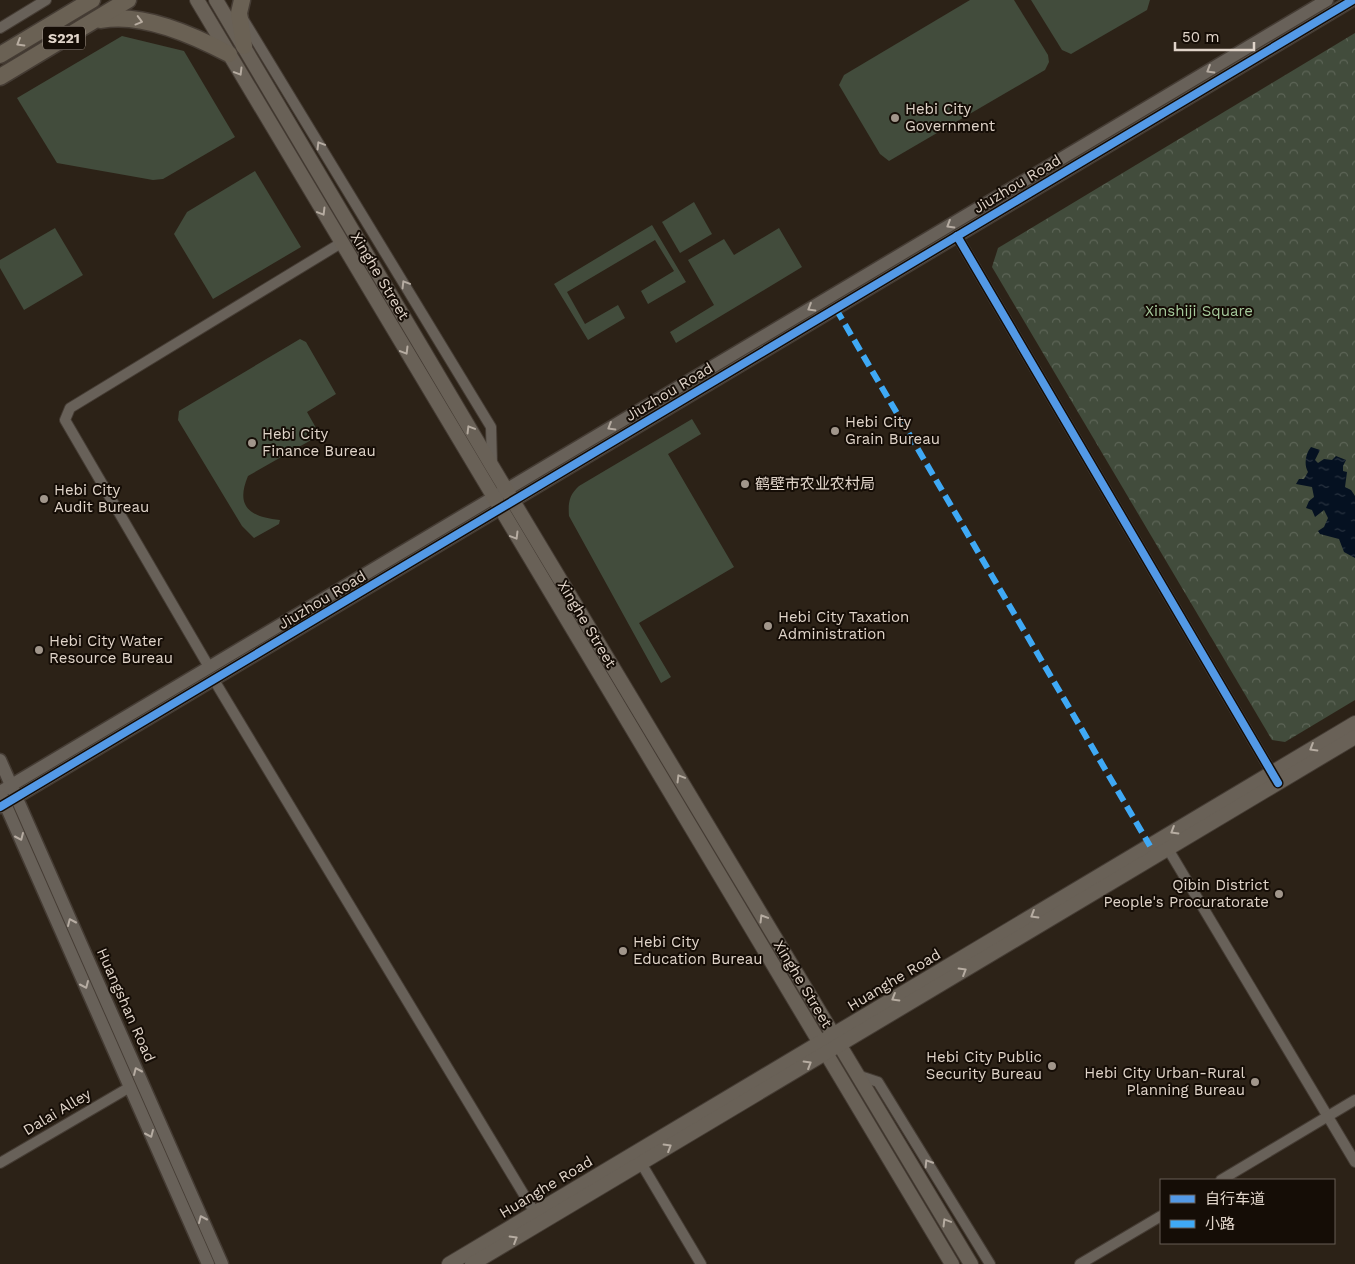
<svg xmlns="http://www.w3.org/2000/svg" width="1355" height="1264" font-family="'Work Sans','Noto Sans SC',sans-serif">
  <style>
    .grass { fill: #424c3c }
    .forest { fill: url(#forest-crowns) }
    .water { fill: url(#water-ripples) }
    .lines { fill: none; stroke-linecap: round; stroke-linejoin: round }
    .minor-casing { stroke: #453c34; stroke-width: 12 }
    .tertiary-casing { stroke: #453c34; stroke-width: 15 }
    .secondary-casing { stroke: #453c34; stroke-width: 16 }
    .primary-casing { stroke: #453c34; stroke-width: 19 }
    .minor { stroke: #686159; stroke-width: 10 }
    .tertiary { stroke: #686159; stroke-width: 12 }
    .secondary { stroke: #696157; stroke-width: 14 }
    .primary { stroke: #6a6154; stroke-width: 16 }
    .quiet { stroke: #3fa9f5; stroke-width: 6; stroke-dasharray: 12 6; stroke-linecap: butt }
    .cycleway-casing { stroke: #150d06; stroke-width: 11 }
    .cycleway { stroke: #5399e6; stroke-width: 8 }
    .oneway { stroke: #b7aca0 }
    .oneway2 { stroke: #b6aca2 }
    .oneway3 { stroke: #b6aca1 }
    .poi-dot { fill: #a1968b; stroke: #150d06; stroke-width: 2 }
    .labels { text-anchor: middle; stroke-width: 4; stroke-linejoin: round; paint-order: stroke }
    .shield { fill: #150d06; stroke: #a3988e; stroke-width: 1 }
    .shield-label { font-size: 14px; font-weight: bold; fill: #e0d4c9 }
    .poi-label { font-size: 15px; fill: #e0d4c9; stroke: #150d06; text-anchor: start }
    .street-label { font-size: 15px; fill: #e0d4c9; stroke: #150d06 }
    .park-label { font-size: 15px; fill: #a6ca9c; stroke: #150d06 }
  </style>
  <defs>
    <pattern id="forest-crowns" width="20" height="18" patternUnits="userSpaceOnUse" patternTransform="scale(1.25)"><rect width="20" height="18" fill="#424c3c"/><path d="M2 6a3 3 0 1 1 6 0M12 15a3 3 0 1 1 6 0" fill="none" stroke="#5d6557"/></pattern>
    <pattern id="water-ripples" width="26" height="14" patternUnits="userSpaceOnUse" patternTransform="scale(1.25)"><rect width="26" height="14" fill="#051121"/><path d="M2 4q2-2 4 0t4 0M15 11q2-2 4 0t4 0" fill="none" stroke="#293340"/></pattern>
  </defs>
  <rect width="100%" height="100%" fill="#2c2217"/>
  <g class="grass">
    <path d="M970,0h44l34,55 1,7 -4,8 -156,91 -9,-7 -41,-69 5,-10z"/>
    <path d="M1031,0h119l-3,10 -76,44 -9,-4z"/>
    <path d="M122,36l62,15 51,86 -72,42 -10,1 -96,-17 -40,-65z"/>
    <path d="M255,171l46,76 -88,52 -39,-65 13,-22z"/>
    <path d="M694,202l18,32 -32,19 -18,-31z"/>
    <path d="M652,225l34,57 -38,22 -7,-13 33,-20 -19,-31 -88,52 18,32 33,-19 7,13 -37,22 -34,-56z"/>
    <path d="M55,228l28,47 -59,35 -24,-42v-8z"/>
    <path d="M779,228l23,39 -126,76 -6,-11 44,-27 -26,-45 36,-21 10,16z"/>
    <path d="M300,339l6,3 30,52 -29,18 13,23 -72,41c-13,31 2,41 32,44l-1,4 -25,14 -12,-12 -64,-106 1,-9z"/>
    <path d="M692,419l9,15 -33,20 66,113 -95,56 32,54 -10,6 -92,-167c-1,-13 0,-21 10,-30z"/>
  </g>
  <path class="forest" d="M1355,33v667l-70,42 -13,-2 -280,-473 6,-19z"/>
  <path class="water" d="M1311,447l9,3 -5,10 3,3 6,-4 8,1 4,-4 10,4 -3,6v5l4,1 -2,15 6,3 4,6v62l-11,-6 -5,-13 -19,-5 -2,-3 6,-4 4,-9 -4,-8 -9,7 -3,-7 -6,-2 3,-7 5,-4 -2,-10 -16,-3 3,-5h5l4,-7c-4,-7 -3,-18 3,-25z"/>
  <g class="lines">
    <defs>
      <g id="minor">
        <path d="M243,19l248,408 1,38"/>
        <path d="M0,28l46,-28"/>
        <path d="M957,236l318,542"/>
        <path d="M209,667l-144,-247 5,-12 271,-165"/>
        <path d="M214,680l321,533"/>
        <path d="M1168,849l187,313"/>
        <path d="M857,1075l21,7 112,182"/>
        <path d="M0,1163l130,-76"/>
        <path d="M641,1163l60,101"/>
        <path d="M1221,1180l134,-80"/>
        <path d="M1080,1264l81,-48"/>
      </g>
      <g id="tertiary">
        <path d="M0,760l222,504"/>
        <path d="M0,792l1327,-792"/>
        <path d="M2,797l206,467"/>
        <path d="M0,807l1353,-807"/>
      </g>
      <g id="secondary">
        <path d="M197,0l755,1264"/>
        <path d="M216,0l276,466 479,798"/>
        <path d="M449,1264l906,-541"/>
        <path d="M472,1264l883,-527"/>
      </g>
      <g id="primary">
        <path d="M242,0l-3,13 5,33"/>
        <path d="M101,20c41,-8 92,15 128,34"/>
        <path d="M0,55l92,-55"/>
        <path d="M0,77l128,-77"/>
      </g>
    </defs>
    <use href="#minor" class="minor-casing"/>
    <use href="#tertiary" class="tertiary-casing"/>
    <use href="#secondary" class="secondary-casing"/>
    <use href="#primary" class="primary-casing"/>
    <use href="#minor" class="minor"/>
    <use href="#tertiary" class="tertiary"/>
    <use href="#secondary" class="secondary"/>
    <use href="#primary" class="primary"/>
    <path class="quiet" d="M836,309l314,537"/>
    <defs>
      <g id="cycleway">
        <path d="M957,236l321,547"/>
        <path d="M0,807l1353,-807"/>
      </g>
    </defs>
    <use href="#cycleway" class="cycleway-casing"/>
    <use href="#cycleway" class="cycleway"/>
  </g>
  <defs><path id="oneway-chevron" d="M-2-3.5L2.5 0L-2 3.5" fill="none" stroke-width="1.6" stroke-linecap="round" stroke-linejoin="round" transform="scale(1.25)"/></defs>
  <g class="oneway">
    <use href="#oneway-chevron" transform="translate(139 21) rotate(15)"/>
    <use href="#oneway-chevron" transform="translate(20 43) rotate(149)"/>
  </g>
  <g class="oneway2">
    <use href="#oneway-chevron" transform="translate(1210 70) rotate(149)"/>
    <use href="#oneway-chevron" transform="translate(320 145) rotate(-121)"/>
    <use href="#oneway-chevron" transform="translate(950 225) rotate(149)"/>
    <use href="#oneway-chevron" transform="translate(405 284) rotate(-121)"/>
    <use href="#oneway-chevron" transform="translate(811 308) rotate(149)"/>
    <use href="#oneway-chevron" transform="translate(611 427) rotate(149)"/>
    <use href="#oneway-chevron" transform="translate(20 837) rotate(66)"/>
    <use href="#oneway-chevron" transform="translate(71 922) rotate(-114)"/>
    <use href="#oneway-chevron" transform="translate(85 985) rotate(66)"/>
    <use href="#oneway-chevron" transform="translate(137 1071) rotate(-114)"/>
    <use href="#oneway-chevron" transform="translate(150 1134) rotate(66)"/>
    <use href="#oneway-chevron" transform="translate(928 1163) rotate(-122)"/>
    <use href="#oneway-chevron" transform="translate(202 1219) rotate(-114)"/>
  </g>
  <g class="oneway3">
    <use href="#oneway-chevron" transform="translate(239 72) rotate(59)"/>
    <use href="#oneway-chevron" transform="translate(322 212) rotate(59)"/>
    <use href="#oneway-chevron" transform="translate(405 351) rotate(59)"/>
    <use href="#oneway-chevron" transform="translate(470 429) rotate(-121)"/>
    <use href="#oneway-chevron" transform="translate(515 536) rotate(59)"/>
    <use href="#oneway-chevron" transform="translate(1313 748) rotate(149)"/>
    <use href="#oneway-chevron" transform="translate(680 778) rotate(-121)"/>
    <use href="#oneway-chevron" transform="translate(1174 831) rotate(149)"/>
    <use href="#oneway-chevron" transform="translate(1034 915) rotate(149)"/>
    <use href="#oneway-chevron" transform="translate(763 918) rotate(-121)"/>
    <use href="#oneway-chevron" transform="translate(963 971) rotate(-31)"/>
    <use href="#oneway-chevron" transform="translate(895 998) rotate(149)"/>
    <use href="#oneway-chevron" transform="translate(808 1064) rotate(-31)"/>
    <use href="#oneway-chevron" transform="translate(668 1147) rotate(-31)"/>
    <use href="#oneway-chevron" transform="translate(946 1222) rotate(-121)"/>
    <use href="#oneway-chevron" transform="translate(514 1239) rotate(-31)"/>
  </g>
  <g class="poi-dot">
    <circle cx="895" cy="118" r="5"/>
    <circle cx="835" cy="431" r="5"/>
    <circle cx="252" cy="443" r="5"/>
    <circle cx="745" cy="484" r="5"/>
    <circle cx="44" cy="499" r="5"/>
    <circle cx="768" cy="626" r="5"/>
    <circle cx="39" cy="650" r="5"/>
    <circle cx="1279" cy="894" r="5"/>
    <circle cx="623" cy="951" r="5"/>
    <circle cx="1052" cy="1066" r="5"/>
    <circle cx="1255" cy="1082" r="5"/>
  </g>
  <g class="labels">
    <rect class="shield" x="43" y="26.5" width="42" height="23" rx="4"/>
    <g class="shield-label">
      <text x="64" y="43">S221</text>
    </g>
    <g class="poi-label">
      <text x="905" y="114">Hebi City<tspan x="905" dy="17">Government</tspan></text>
      <text x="845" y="427">Hebi City<tspan x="845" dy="17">Grain Bureau</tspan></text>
      <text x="262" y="439">Hebi City<tspan x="262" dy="17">Finance Bureau</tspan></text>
      <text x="755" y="489">鹤壁市农业农村局</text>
      <text x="54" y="495">Hebi City<tspan x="54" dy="17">Audit Bureau</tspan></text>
      <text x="778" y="622">Hebi City Taxation<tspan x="778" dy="17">Administration</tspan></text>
      <text x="49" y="646">Hebi City Water<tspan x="49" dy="17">Resource Bureau</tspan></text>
      <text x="1269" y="890" text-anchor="end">Qibin District<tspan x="1269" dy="17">People's Procuratorate</tspan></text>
      <text x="633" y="947">Hebi City<tspan x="633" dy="17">Education Bureau</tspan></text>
      <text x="1042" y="1062" text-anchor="end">Hebi City Public<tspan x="1042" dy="17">Security Bureau</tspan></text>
      <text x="1245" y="1078" text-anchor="end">Hebi City Urban-Rural<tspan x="1245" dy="17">Planning Bureau</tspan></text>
    </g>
    <g class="street-label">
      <text transform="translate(1017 184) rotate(-31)" y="5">Jiuzhou Road</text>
      <text transform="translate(380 276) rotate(59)" y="5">Xinghe Street</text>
      <text transform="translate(669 392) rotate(-31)" y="5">Jiuzhou Road</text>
      <text transform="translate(322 600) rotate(-31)" y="5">Jiuzhou Road</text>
      <text transform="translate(587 624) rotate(59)" y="5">Xinghe Street</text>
      <text transform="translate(894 980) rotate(-31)" y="5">Huanghe Road</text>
      <text transform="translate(803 984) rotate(59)" y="5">Xinghe Street</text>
      <text transform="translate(126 1005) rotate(66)" y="5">Huangshan Road</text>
      <text transform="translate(57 1112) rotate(-31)" y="5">Dalai Alley</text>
      <text transform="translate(546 1187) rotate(-31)" y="5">Huanghe Road</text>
    </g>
    <g class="park-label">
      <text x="1199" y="316">Xinshiji Square</text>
    </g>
  </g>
  <rect x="1160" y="1179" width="175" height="65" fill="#150d06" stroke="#665d54"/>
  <rect x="1170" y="1195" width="25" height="8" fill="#5399e6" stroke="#665d54"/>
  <text x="1205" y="1204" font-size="15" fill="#e0d4c9">自行车道</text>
  <rect x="1170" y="1220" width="25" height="8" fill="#3fa9f5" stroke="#665d54"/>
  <text x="1205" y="1229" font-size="15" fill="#e0d4c9">小路</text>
  <path d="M1175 42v8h79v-8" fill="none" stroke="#e0d4c9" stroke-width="2.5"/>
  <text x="1182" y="42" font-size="15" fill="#e0d4c9" stroke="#150d06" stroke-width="4" paint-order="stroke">50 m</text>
</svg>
